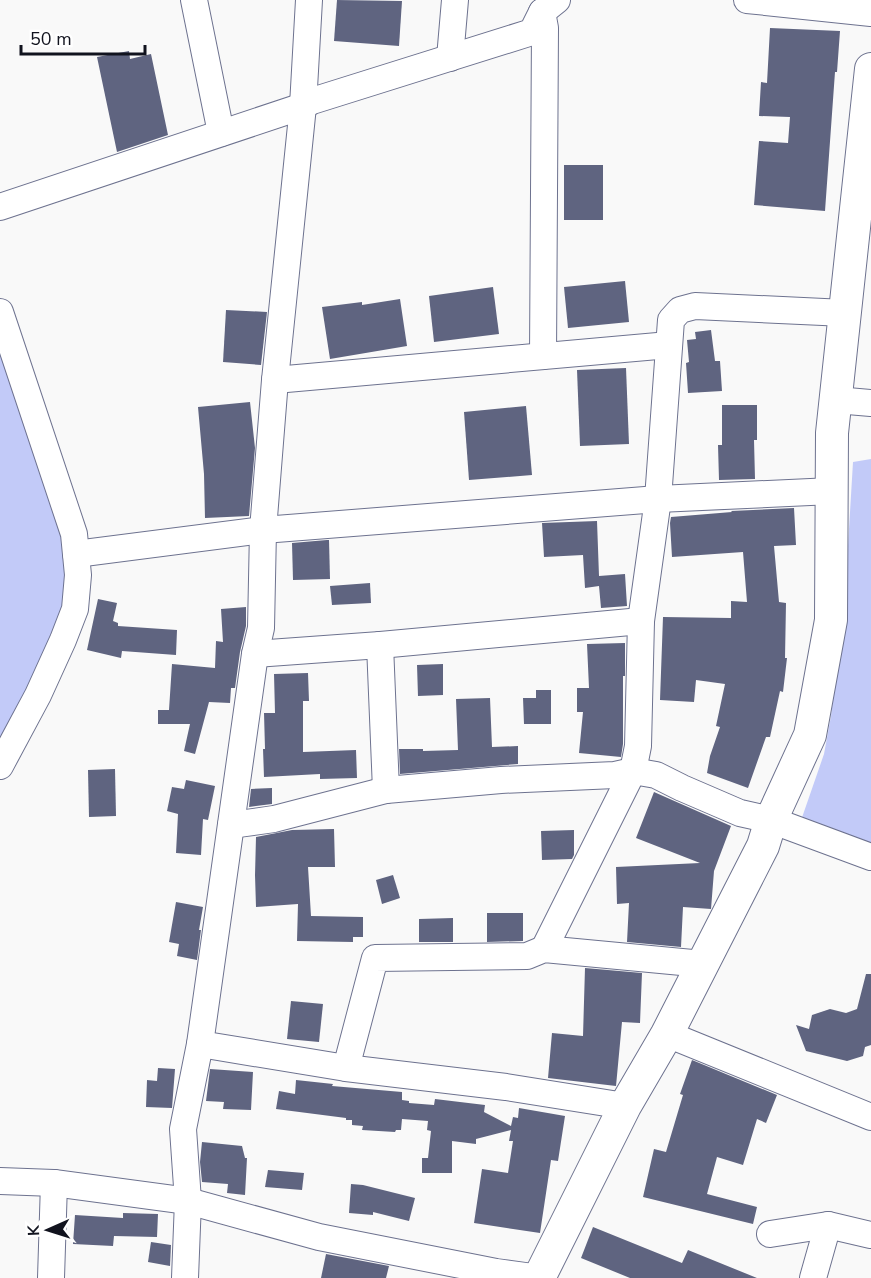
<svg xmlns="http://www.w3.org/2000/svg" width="871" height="1278" font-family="'Nunito Sans',sans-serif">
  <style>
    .green { fill: #c2caf8 }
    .building { fill: #5f6480 }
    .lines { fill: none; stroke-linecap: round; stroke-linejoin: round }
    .minor-casing { stroke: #6d728f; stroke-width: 28 }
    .major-casing { stroke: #6d728f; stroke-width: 34 }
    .minor { stroke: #fff; stroke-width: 26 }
    .major { stroke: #fff; stroke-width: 32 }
  </style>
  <rect width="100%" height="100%" fill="#f9f9f9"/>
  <g class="green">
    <path d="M0,340l55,154 13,73 -1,44 -35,77 -32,49z"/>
    <path d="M871,459v398l-74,-25 27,-78 7,-38 14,-120 8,-134z"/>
  </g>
  <g class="building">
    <path d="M337,0l65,1 -3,45 -65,-5z"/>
    <path d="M770,28l70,3 -3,41h-2l-10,139 -71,-6 5,-64 29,2 2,-26 -31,-1 2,-34 6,1z"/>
    <path d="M129,51l1,8 21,-5 17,81 -51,17 -20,-95z"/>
    <rect x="564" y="165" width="39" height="55"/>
    <path d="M625,281l4,41 -61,6 -4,-41z"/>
    <path d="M493,287l6,47 -65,8 -5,-46z"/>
    <path d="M400,299l7,47 -77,13 -8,-52 40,-5v3z"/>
    <path d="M226,310l41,2 -6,53 -38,-3z"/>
    <path d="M711,330l4,31h5l2,30 -34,2 -2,-30 3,-1 -2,-22 9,-1 -1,-7z"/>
    <path d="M626,368l3,76 -49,2 -3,-76z"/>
    <path d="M250,402l5,46 -6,68 -44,2 -1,-44 -6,-67z"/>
    <path d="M722,405h35v35h-3l1,39 -36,1 -1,-35h4z"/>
    <path d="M526,406l6,69 -63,5 -5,-68z"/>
    <path d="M794,508l2,37 -22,1 5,56 7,1 -1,55h2l-4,34 -3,-1 -10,46h-4l-18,51 -41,-15 3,-17 10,-29 -4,-1 9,-42 -29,-4 -2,22 -34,-2 3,-83 68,1v-17l16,1 -4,-50 -71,5 -2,-34 1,-6 61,-5 -1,-1z"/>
    <path d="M597,521l2,55 26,-2 2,32 -26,2 -2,-22 -14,2 -2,-33 -39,2 -2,-34z"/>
    <path d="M327,540h2l1,39 -37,1 -1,-37z"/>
    <path d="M370,583l1,20 -39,2 -2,-19z"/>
    <path d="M98,599l19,4 -4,18 5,2v3l59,4 -1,25 -54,-4 -1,7 -34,-8z"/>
    <path d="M246,607v19l-6,26 -5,36h-4l-1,15 -21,-1 -14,52 -11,-3 6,-27h-32v-14h11l3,-46 43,4 1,-27 7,1 -2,-33z"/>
    <path d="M625,643v33h-2v68l-2,13 -42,-4 4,-41h-6v-24h12l-2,-44z"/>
    <path d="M443,664v31l-25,1 -1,-31z"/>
    <path d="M308,673l1,28h-6v51l53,-2 1,28 -37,1v-5l-56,3 -1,-28h2l-1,-36h11l-1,-39z"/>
    <path d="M536,690h15v34h-27l-1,-26h13z"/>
    <path d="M490,698l2,49 26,-1v18l-118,10 -1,-25h24v2l35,-1 -2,-51z"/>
    <path d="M115,769l1,47 -27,1 -1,-47z"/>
    <path d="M186,780l29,6 -7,34 -5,-1 -2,36 -25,-2 2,-39 -11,-3 5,-24 12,2z"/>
    <path d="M272,788v16l-23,3 2,-18z"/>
    <path d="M654,792l77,34 -17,45 -3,38 -28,-2 -2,40 -54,-5 2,-39 -12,1 -1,-37 84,-4 -64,-25z"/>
    <path d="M334,829l1,38h-27l3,49 52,1v20h-10v5l-56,-1 1,-37 -42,3 -1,-32 1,-38 36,-7z"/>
    <path d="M574,830v25l-2,4 -30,1 -1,-29z"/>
    <path d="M393,875l7,23 -18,6 -6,-24z"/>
    <path d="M176,902l27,5 -4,23h2l-4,30 -20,-4 2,-12 -10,-2z"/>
    <path d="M487,913h36v28l-36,1z"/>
    <path d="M453,918v24h-34v-23z"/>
    <path d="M585,968l57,5 -2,50 -18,-1 -6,64 -68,-8 4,-45 31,3z"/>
    <path d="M866,974h5v71l-6,2 -2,9 -16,5 -41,-10 -10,-26 13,4 3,-14 18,-6 16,4 11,-4z"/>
    <path d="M291,1001l32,3 -4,38 -32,-3z"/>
    <path d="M692,1060l85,35 -11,28 -9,-4 -14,46 -26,-8 -10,37 50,13 -4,17 -110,-27 11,-48 12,3 17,-57 -3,-1z"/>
    <path d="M158,1068l17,1 -3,39 -26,-1 1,-27 10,1z"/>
    <path d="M210,1069l43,3 -2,38 -28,-1 1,-7 -18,-1z"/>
    <path d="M296,1080l37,4 -1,2 70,6v8l7,1v2l25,2 1,-6 50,6 -1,7 27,14 2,-9 5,1 1,-10 46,8 -7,45 -7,-1 -11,73 -66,-10 8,-54 26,4 5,-32h-4l2,-11 -35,9v5l-24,-3v32h-30v-15h6l3,-27 -4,-1 1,-9 -26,-2 -1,11h-5l-1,2 -33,-2 1,-4 -11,-1v-5h-6v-2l-70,-9 3,-18 16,3z"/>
    <path d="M202,1142l40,4 3,12h2l-2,37 -18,-2 1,-9 -26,-2 -2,-20z"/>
    <path d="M268,1170l36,3 -2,17 -37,-3z"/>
    <path d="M351,1184l12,1 52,13 -6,23 -36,-9v3l-24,-2z"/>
    <path d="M123,1213l35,1 -1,23 -43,-1 -1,10 -40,-2 2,-29 48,3z"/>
    <path d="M593,1227l89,36 6,-13 69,28h-127l-49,-20z"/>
    <path d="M151,1242l20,3 -1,21 -22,-4z"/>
    <path d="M326,1254l63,12 -3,12h-65z"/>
  </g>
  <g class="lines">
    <defs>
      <g id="minor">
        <path d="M194,0l27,133"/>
        <path d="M747,0l124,13"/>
        <path d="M542,12l3,16 -2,328"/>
        <path d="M450,58l5,-58"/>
        <path d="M0,207l303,-101 9,-5 220,-69 10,-20 15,-12"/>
        <path d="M0,312l74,222 4,41 -3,34 -12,31 -25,55 -38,71"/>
        <path d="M275,380l394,-35"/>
        <path d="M836,400l35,3"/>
        <path d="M76,554l187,-24 395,-31 174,-8"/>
        <path d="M380,645l6,145"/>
        <path d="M255,654l125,-9 261,-24"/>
        <path d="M231,825l43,-6 112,-29 115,-10 114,-5 18,-4 23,4 26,13 58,25 31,7 100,37"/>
        <path d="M544,949l89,-178 5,-25 3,-125 17,-122 13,-179 9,-10 15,-4 150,7"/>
        <path d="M667,1034l204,83"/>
        <path d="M200,1044l146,24 160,19 119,19"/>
        <path d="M346,1068l29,-110 152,-2 17,-7 159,15"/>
        <path d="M0,1181l54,2 134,18 131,36 177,35 44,6"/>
        <path d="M770,1234l58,-9 43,10"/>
        <path d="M51,1278l3,-95"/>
        <path d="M185,1278l3,-77 -5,-72 17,-85 55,-390 6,-26 2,-98 12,-150 28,-274 6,-106"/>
        <path d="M813,1278l15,-53"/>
      </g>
      <path id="major" d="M539,1278l86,-172 42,-72 96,-188 8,-26 39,-85 21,-115 1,-187 39,-364"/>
    </defs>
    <use href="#minor" class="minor-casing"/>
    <use href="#major" class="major-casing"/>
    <use href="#minor" class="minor"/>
    <use href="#major" class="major"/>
  </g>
  <g transform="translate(48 1230) rotate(267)" stroke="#ffffff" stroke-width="4.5" paint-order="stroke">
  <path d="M0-4.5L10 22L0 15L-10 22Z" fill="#11131e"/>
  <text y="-9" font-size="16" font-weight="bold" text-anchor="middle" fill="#11131e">K</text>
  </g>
  <path d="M21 45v9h124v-9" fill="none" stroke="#11131e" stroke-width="3"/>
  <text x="30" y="45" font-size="18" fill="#11131e" stroke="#ffffff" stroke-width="4.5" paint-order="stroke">50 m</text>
</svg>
